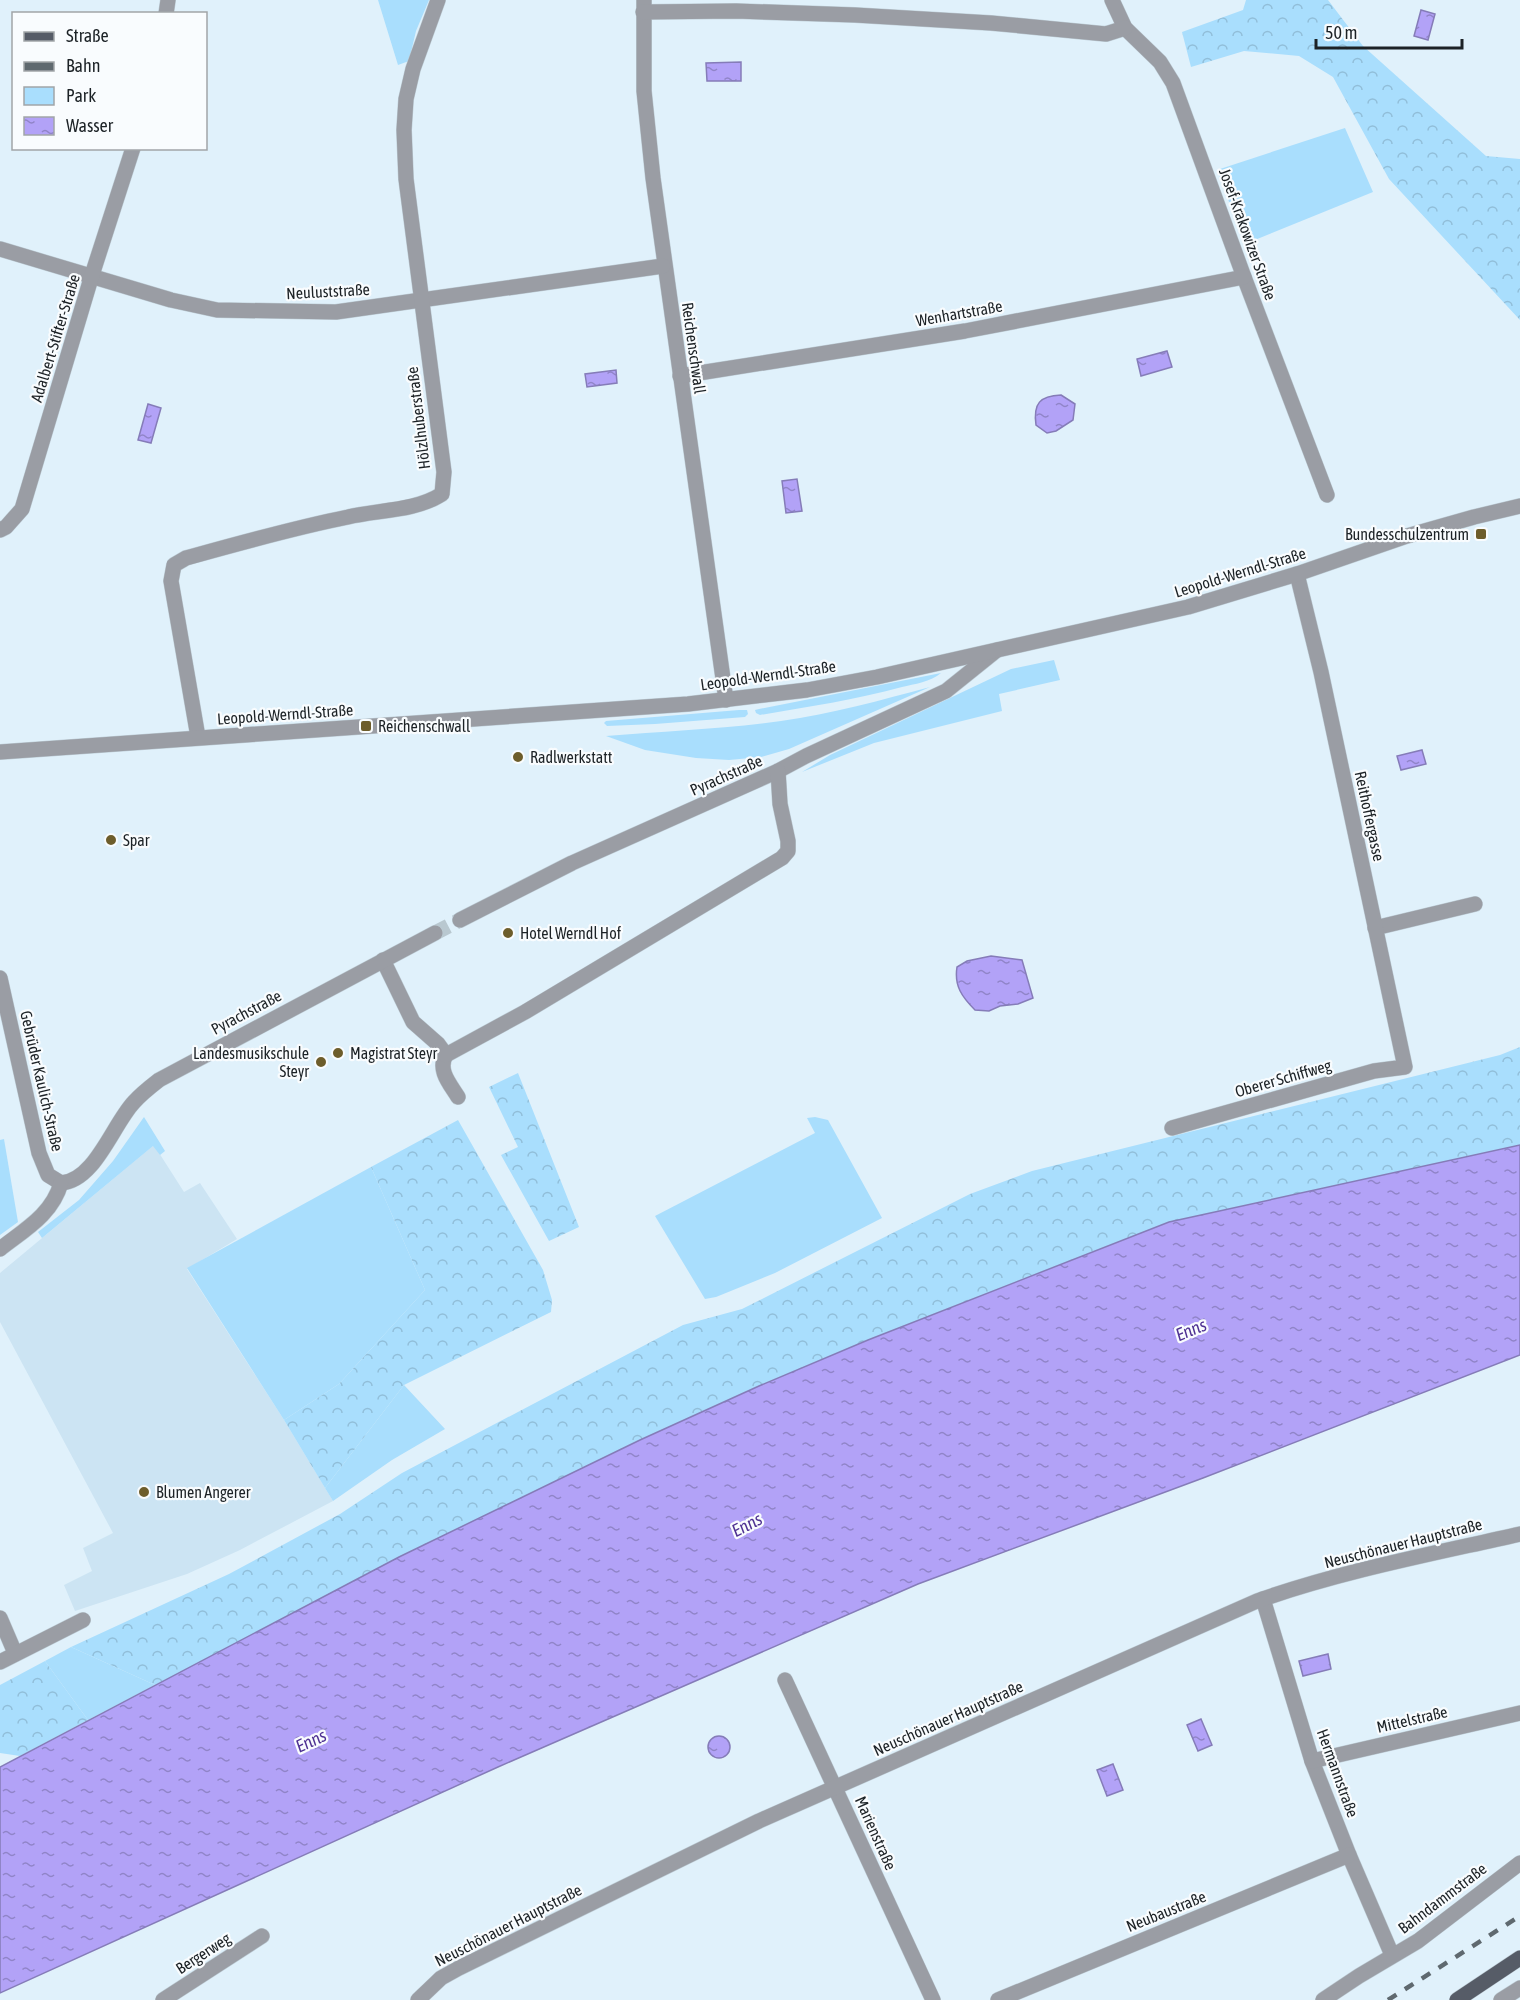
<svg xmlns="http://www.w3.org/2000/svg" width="1520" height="2000" font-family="'Asap Condensed',sans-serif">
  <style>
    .built { fill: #cce4f3 }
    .green { fill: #a9defd }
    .forest { fill: url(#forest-crowns) }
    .water { fill: url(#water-ripples); stroke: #857cb8; stroke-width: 1.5 }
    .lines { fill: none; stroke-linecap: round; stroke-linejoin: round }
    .minor-tunnel { stroke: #b9c8d0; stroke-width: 15; stroke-dasharray: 15 8; stroke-linecap: butt }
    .minor-casing { stroke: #bdccd5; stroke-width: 16 }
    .tertiary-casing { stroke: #bdccd5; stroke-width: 16 }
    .primary-casing { stroke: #bdccd5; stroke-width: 16 }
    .minor { stroke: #9a9da4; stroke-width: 15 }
    .tertiary { stroke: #9a9da4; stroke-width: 15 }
    .primary { stroke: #565c67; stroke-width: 15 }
    .rail { stroke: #5f696f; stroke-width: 4.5; stroke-dasharray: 10 10; stroke-linecap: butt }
    .poi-dot { fill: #6d5d2b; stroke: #f9fcfe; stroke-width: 2 }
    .labels { text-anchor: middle; stroke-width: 4.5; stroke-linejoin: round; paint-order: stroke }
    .street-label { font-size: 16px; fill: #1c2226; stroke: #f9fcfe }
    .poi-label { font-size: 16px; fill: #1c2226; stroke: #f9fcfe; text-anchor: start }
    .water-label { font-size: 18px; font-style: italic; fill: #4f3293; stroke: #f9fcfe }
  </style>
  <defs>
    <pattern id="forest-crowns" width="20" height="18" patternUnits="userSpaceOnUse" patternTransform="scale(1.5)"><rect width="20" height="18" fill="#a9defd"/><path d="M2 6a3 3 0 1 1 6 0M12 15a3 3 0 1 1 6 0" fill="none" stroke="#91bed9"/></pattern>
    <pattern id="water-ripples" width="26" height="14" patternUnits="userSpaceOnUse" patternTransform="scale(1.5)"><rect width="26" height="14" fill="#b2a2f7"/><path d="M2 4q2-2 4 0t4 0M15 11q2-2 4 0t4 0" fill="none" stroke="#9084c8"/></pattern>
  </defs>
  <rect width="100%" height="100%" fill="#e0f1fb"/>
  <path class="built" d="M154,1145l30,47 16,-9 37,56 -50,30 97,151 49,81 -93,49 -53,24 -112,37 -11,-26 28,-14 -9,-23 30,-15 -113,-211v-49z"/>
  <g class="green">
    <path d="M378,0h51l-13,31 -7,30 -11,4z"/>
    <path d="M1345,128l28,64 -128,52 -28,-74z"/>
    <path d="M1054,660l6,20 -61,14 3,17 -128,32 -72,29 28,-17 181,-86z"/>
    <path d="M941,673c-10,9 -27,11 -39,14 -47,13 -95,20 -142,28l-4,-2 -1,-3 4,-1z"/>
    <path d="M930,687l-141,62 -28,8 -32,3 -33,-2 -51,-8 -39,-14c59,-5 117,-7 175,-15 51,-7 100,-21 149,-34z"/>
    <path d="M739,710h8l1,4 -3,3 -90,7 -48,2 -3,-3 2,-2z"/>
    <path d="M144,1117l21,34 -5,4 -7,-9 -111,92 -4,-6 41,-32 34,-39z"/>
    <path d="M815,1117l13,3 54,98 -107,55 -59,24 -11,2 -50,-83 160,-83 -8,-15z"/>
    <path d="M4,1139l14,83 -18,13v-95z"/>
    <path d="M371,1167l54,123 -86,94 -55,36 -97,-152z"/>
    <path d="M404,1385l41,44 -53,31 -59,41 -8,-13z"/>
    <path d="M71,1647l84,38 -67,35 -43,-59z"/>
  </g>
  <g class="forest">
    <path d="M1246,0h82l35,46 123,110 34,3v161l-131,-141 -56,-102 -34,-21 -55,-5 -53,16 -9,-35 61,-22z"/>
    <path d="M1520,1047v98l-351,77 -301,118 -109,46 -119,54 -485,245 -84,-38 158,-73 111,-60 62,-41 281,-148 59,-16 228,-115 62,-23 468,-116z"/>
    <path d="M518,1073l61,154 -30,14 -48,-86 17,-8 -29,-60z"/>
    <path d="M458,1120l85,150 9,30 -1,12 -147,73 -79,103 -41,-68 55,-36 86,-94 -54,-123z"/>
    <path d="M45,1661l43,59 -68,36 -20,-3v-68z"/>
  </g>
  <g class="water">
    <path d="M1421,10l14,4 -7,26 -14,-4z"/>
    <path d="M741,62v19h-34l-1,-18z"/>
    <path d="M1167,351l5,16 -31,9 -4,-17z"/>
    <path d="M616,370l1,13 -30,4 -2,-13z"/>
    <path d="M1061,395l14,9 -2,16 -17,11 -9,2 -11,-8c-3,-22 4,-29 25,-30z"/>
    <path d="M148,404l13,4 -10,35 -13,-3z"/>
    <path d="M797,479l5,32 -16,2 -4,-32z"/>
    <path d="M1422,750l4,14 -25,6 -4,-14z"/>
    <path d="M991,956l31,4 11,38 -15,6 -18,2 -11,5 -14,-1c-13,-13 -21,-24 -18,-43l10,-6z"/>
    <path d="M1520,1145v210l-317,123 -285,106 -420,183 -498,226v-226l399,-210 241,-117 119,-54 109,-46 301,-118z"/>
    <path d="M1328,1654l3,15 -28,7 -4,-15z"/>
    <path d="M1201,1719l11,26 -14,6 -11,-26z"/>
    <circle cx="719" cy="1747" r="11"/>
    <path d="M1113,1764l10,26 -16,6 -10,-26z"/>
  </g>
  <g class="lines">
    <path class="minor-tunnel" d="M435,933l25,-13"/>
    <defs>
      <g id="minor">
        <path d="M644,0v91l9,87 73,522"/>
        <path d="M1112,0l13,28 35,34 13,21 71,194 83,218"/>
        <path d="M643,12l93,-1 119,4 136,8 115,11 19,-6"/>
        <path d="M166,14l2,-14"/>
        <path d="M0,249l171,51 46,10 119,2 327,-46"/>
        <path d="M680,376l285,-45 279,-54"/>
        <path d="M0,530l6,-3 16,-18 70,-234 41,-127"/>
        <path d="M198,737l-27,-156 3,-16 12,-7c54,-15 107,-30 162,-41 30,-7 68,-6 94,-23l2,-22 -38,-293 -2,-49 2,-31 7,-30 25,-69"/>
        <path d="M460,920l112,-57 206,-92 28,-15 140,-65 51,-41"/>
        <path d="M1375,928l100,-24"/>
        <path d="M383,960l30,62 25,22 8,11c-9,15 4,29 12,42"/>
        <path d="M0,978l39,175 9,22 13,8"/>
        <path d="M446,1055l79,-43 257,-154 6,-7v-10l-8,-37 -2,-33"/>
        <path d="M1172,1128l202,-57 31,-4 -84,-395 -24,-98"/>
        <path d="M61,1183c34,-2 52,-59 73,-81 7,-8 16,-15 25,-22l276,-147"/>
        <path d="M0,1249c24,-19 52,-34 61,-66"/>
        <path d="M1263,1599l49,162 37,94 43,100"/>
        <path d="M0,1618l15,35"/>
        <path d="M0,1662l83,-42"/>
        <path d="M785,1680l148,320"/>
        <path d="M1312,1761l208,-48"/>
        <path d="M163,2000l99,-64"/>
        <path d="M418,2000l23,-22 18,-10 300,-147 498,-220c85,-30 175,-47 263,-67"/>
        <path d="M998,2000l351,-145"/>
        <path d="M1323,2000l36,-24 59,-35 102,-78"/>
      </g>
      <g id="tertiary">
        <path d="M0,752l688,-48 119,-14 70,-13 311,-70 109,-33 110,-38 67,-19 46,-11"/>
        <path d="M1501,2000l19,-12"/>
      </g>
      <path id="primary" d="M1457,2000l63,-42"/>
    </defs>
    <use href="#minor" class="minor-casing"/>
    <use href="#tertiary" class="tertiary-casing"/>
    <use href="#primary" class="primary-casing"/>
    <use href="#minor" class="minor"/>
    <use href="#tertiary" class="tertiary"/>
    <use href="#primary" class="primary"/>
    <path class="rail" d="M1388,2000l132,-84"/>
  </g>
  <g class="poi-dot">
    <rect x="1475" y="528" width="12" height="12" rx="3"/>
    <rect x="360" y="720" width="12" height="12" rx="3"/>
    <circle cx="518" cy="757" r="6"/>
    <circle cx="111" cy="840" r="6"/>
    <circle cx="508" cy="933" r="6"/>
    <circle cx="338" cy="1053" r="6"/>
    <circle cx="321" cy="1062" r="6"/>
    <circle cx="144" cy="1492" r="6"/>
  </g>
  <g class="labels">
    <g class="street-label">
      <text transform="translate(1248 234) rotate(70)" y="6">Josef-Krakowizer Straße</text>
      <text transform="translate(328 291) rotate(-3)" y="6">Neuluststraße</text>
      <text transform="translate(959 313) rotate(-10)" y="6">Wenhartstraße</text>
      <text transform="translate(55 338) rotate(-73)" y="6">Adalbert-Stifter-Straße</text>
      <text transform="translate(694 348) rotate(82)" y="6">Reichenschwall</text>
      <text transform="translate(418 418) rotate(-97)" y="6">Hölzlhuberstraße</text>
      <text transform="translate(1240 572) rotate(-17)" y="6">Leopold-Werndl-Straße</text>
      <text transform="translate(768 675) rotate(-8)" y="6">Leopold-Werndl-Straße</text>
      <text transform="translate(285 714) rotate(-4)" y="6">Leopold-Werndl-Straße</text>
      <text transform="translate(726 775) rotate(-24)" y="6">Pyrachstraße</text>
      <text transform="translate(1370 816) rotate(78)" y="6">Reithoffergasse</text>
      <text transform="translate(246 1012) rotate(-28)" y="6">Pyrachstraße</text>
      <text transform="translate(1283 1078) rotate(-16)" y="6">Oberer Schiffweg</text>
      <text transform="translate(42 1081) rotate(77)" y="6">Gebrüder Kaulich-Straße</text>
      <text transform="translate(1403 1543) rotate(-14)" y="6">Neuschönauer Hauptstraße</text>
      <text transform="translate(948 1718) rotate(-24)" y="6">Neuschönauer Hauptstraße</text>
      <text transform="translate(1412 1719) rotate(-13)" y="6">Mittelstraße</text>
      <text transform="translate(1338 1773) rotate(70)" y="6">Hermannstraße</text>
      <text transform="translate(876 1833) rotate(66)" y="6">Marienstraße</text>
      <text transform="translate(1442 1898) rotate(-37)" y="6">Bahndammstraße</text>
      <text transform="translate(1166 1911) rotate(-22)" y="6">Neubaustraße</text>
      <text transform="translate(508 1925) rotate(-27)" y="6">Neuschönauer Hauptstraße</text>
      <text transform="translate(203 1953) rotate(-33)" y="6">Bergerweg</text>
    </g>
    <g class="poi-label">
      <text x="1469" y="540" text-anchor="end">Bundesschulzentrum</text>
      <text x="378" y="732">Reichenschwall</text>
      <text x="530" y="763">Radlwerkstatt</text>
      <text x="123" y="846">Spar</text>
      <text x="520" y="939">Hotel Werndl Hof</text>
      <text x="309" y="1059" text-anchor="end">Landesmusikschule<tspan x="309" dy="18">Steyr</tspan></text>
      <text x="350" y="1059">Magistrat Steyr</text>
      <text x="156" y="1498">Blumen Angerer</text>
    </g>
    <g class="water-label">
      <text transform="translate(1191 1330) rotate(-22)" y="6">Enns</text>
      <text transform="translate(747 1525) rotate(-27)" y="6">Enns</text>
      <text transform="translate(311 1741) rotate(-25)" y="6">Enns</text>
    </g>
  </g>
  <rect x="12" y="12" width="195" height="138" fill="#f9fcfe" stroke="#a1a5a8" stroke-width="1.5"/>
  <rect x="24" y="32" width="30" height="9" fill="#565c67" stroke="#a1a5a8" stroke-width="1.5"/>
  <text x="66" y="42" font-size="18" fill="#1c2226">Straße</text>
  <rect x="24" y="62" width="30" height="9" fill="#5f696f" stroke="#a1a5a8" stroke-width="1.5"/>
  <text x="66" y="72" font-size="18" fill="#1c2226">Bahn</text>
  <rect x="24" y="87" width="30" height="18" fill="#a9defd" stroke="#a1a5a8" stroke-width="1.5"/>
  <text x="66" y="102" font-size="18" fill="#1c2226">Park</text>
  <rect x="24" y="117" width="30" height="18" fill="url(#water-ripples)" stroke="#a1a5a8" stroke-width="1.5"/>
  <text x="66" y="132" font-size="18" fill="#1c2226">Wasser</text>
  <path d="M1316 39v9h146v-9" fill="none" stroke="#1c2226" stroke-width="3"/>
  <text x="1325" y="39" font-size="18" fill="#1c2226" stroke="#f9fcfe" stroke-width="4.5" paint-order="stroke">50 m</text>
</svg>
